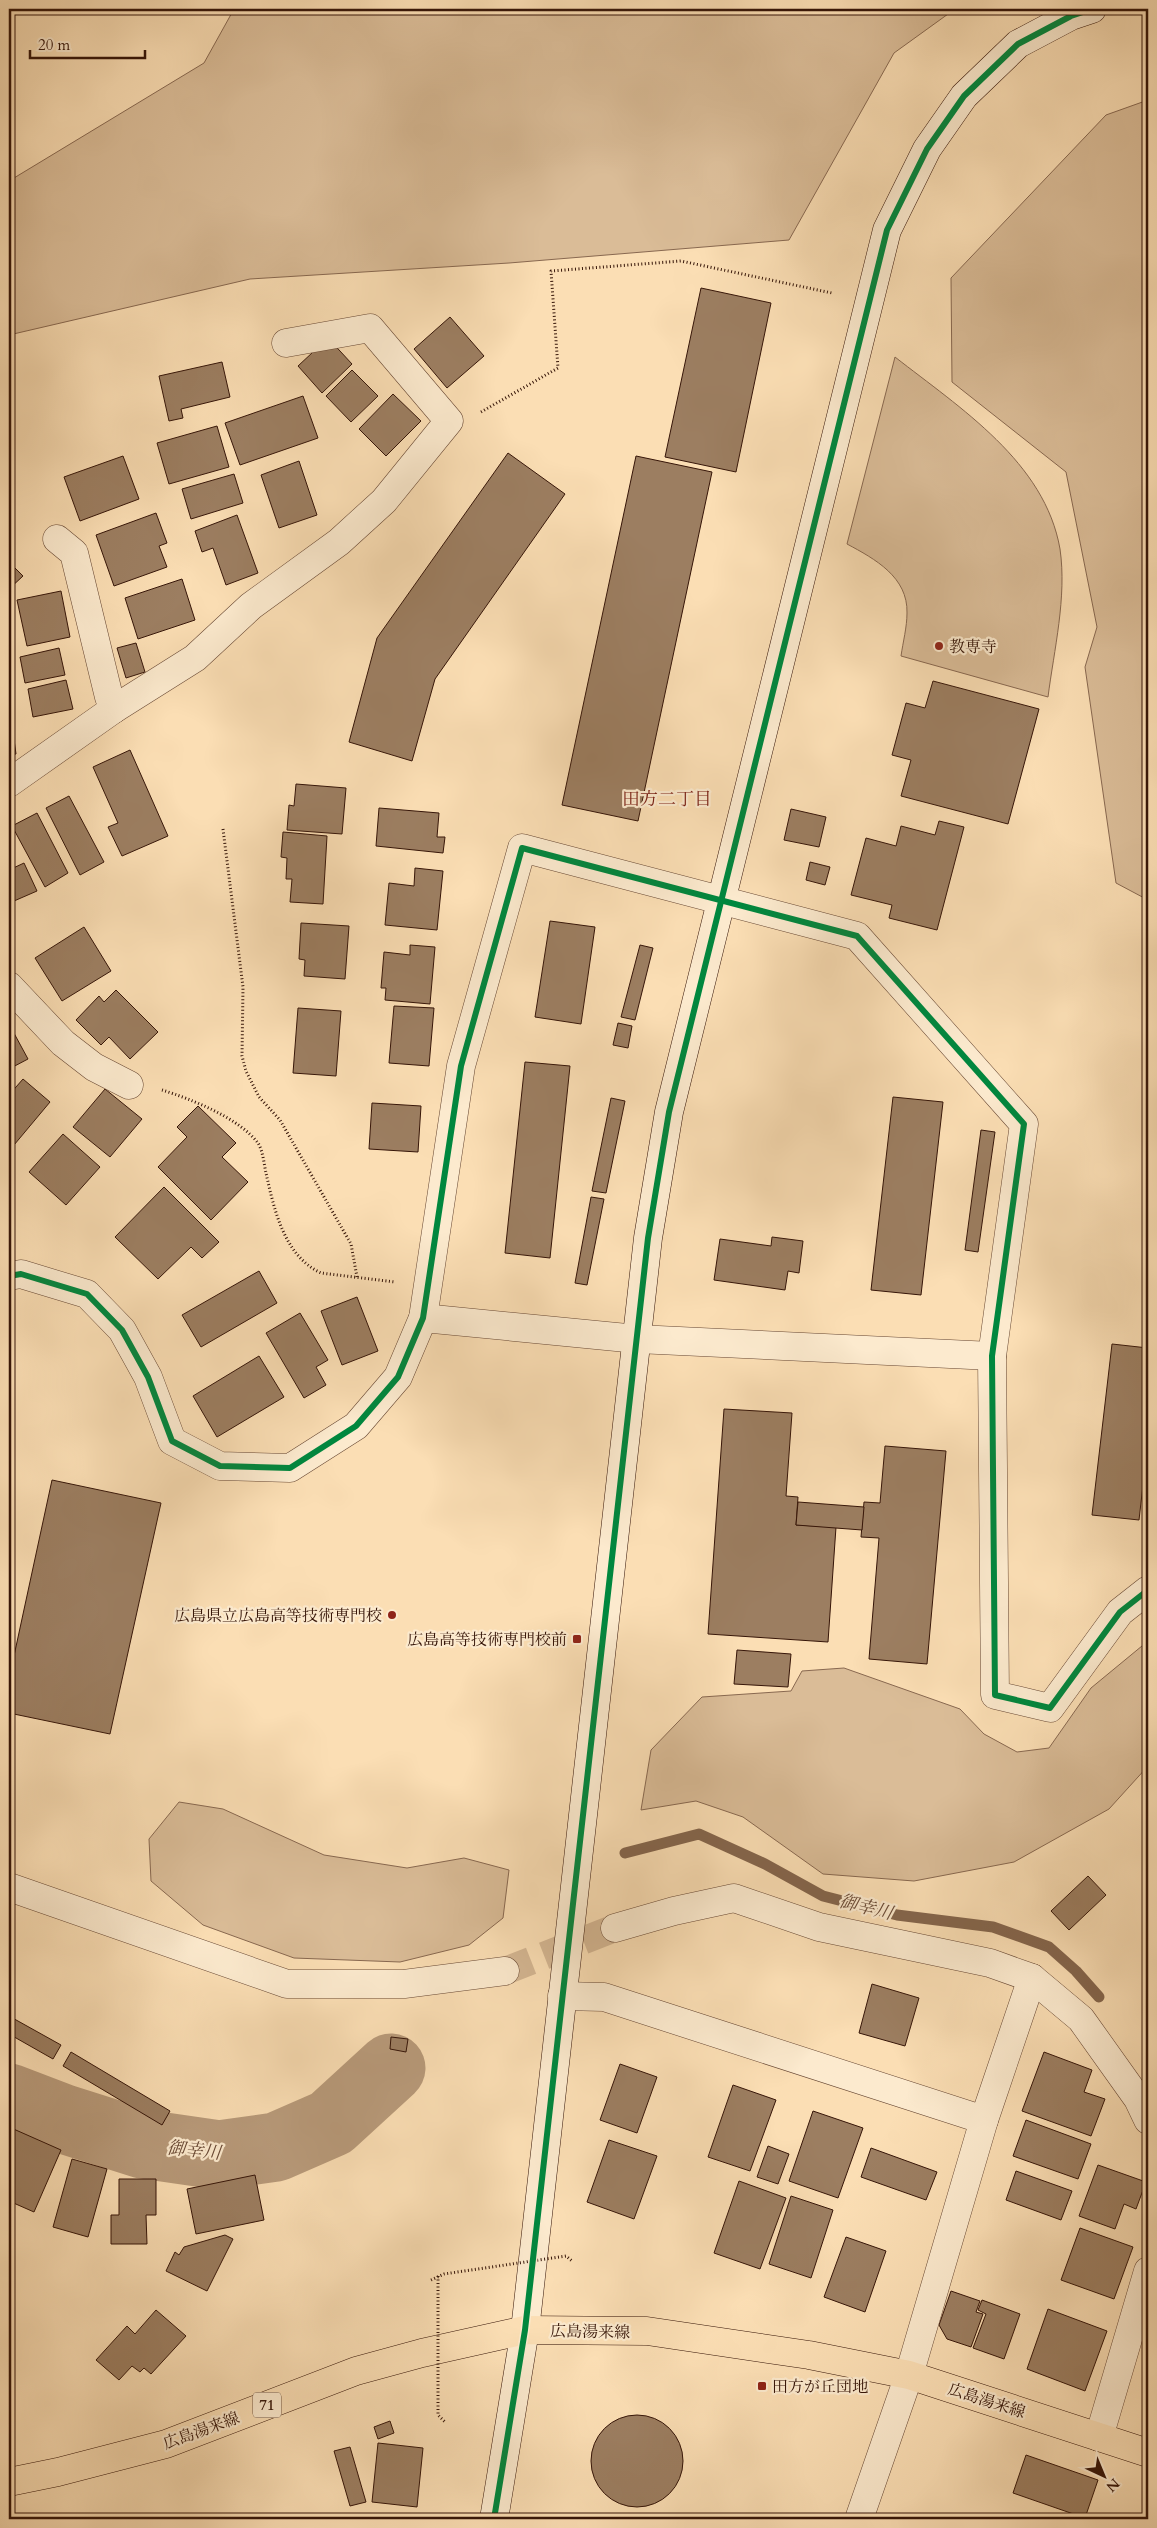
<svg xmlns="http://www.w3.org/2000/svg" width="1157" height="2528" font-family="Cardo,'Noto Serif JP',serif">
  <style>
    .green { fill: #dabc97; stroke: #886850 }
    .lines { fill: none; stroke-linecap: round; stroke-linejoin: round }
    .stream { stroke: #84654c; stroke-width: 11 }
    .river { stroke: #b89a7a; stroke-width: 69 }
    .building { fill: #9c7e61; stroke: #361508 }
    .street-tunnel { stroke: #d4b692; stroke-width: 28; stroke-dasharray: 28 14; stroke-linecap: butt }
    .street-casing { stroke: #674733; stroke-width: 29 }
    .secondary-casing { stroke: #361508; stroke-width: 29 }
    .primary-casing { stroke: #361508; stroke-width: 29 }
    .path { stroke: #361508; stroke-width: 3; stroke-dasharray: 1 2.5; stroke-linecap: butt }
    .street { stroke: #fceace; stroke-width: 28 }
    .secondary { stroke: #fceace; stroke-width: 28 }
    .primary { stroke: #fbdeb4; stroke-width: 28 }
    .path-bridge { stroke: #361508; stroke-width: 3; stroke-dasharray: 1 2.5; stroke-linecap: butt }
    .cycleway-casing { stroke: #fceace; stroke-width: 9 }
    .cycleway { stroke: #00873e; stroke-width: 6 }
    .poi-dot { fill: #8f2418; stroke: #fceace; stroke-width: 2 }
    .labels { text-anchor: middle; stroke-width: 4.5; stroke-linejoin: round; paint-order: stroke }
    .shield { fill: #fceace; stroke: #715543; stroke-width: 1 }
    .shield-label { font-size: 15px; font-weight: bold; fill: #361508 }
    .poi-label { font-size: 16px; fill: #361508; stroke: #fceace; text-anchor: start }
    .street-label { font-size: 16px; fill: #361508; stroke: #fceace }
    .neighbourhood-label { font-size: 18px; fill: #7a1f14; stroke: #fceace }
    .water-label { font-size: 18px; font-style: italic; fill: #6a4a36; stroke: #fceace }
  </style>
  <rect width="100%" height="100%" fill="#fbdeb4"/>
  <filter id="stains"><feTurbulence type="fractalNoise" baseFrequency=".004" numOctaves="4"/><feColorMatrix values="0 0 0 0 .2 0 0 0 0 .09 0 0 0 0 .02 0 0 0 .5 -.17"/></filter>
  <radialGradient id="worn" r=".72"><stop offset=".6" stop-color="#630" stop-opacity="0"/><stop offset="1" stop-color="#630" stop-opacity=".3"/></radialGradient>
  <g class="green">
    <path d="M234,9h721l-61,44 -105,187 -280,23 -259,16 -241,56v-154l195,-118z"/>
    <path d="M1148,100v800l-32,-17 -31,-216 12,-40 -31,-155 -114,-90 -1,-104 155,-163z"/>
    <path d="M895,357c65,51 150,105 165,192 7,48 -6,101 -12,148l-147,-41c2,-14 6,-29 6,-43 1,-36 -32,-54 -60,-69z"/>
    <path d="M1148,1641v125l-39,43 -95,53 -100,19 -91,-7 -80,-57 -47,-16 -55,9 10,-60 51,-53 89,-6 11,-20 42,-3 116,41 24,25 33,18 32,-4 42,-60z"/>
    <path d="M179,1802l44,7 101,46 83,13 57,-10 45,12 -6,48 -34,27 -69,17 -106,-4 -91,-33 -52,-44 -2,-42z"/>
  </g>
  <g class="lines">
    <path class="stream" d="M625,1853l74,-19 66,30 58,32 74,19 96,12 56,20 27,24 23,26"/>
    <path class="river" d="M9,2098l55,21 79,25 76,11 57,-8 55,-24 60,-55"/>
  </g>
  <g class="building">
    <path d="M701,288l70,15 -35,169 -71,-15z"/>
    <path d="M450,317l34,39 -37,32 -33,-39z"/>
    <path d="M328,338l24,26 -30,29 -24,-27z"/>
    <path d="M222,362l8,35 -49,12 2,9 -14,3 -10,-45z"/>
    <path d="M352,370l26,26 -27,26 -25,-26z"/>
    <path d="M393,394l28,27 -35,35 -27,-27z"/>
    <path d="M303,396l15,42 -78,27 -15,-42z"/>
    <path d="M217,426l12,41 -60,17 -12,-41z"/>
    <path d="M508,453l57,41 -130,185 -23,82 -63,-19 28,-104z"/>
    <path d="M123,456l16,43 -59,22 -16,-44z"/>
    <path d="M636,456l76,16 -74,349 -76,-16z"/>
    <path d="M299,461l18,54 -38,13 -18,-53z"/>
    <path d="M234,474l9,29 -52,16 -9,-30z"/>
    <path d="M156,513l11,30 -8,3 8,21 -53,19 -18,-51z"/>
    <path d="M237,515l21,58 -32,12 -13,-37 -11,4 -7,-21z"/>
    <path d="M9,562l14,14 -14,13z"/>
    <path d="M182,579l13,41 -57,19 -13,-41z"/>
    <path d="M61,591l9,46 -43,9 -10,-46z"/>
    <path d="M136,643l9,29 -19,6 -9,-30z"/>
    <path d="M59,648l6,27 -40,8 -5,-26z"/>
    <path d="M66,680l7,29 -40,8 -5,-28z"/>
    <path d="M933,681l106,28 -31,115 -107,-28 10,-36 -19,-5 14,-52 19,5z"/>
    <path d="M9,703l7,51 -7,1z"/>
    <path d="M130,750l38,86 -46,20 -14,-29 10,-4 -25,-56z"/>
    <path d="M296,784l50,4 -4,46 -55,-4 2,-25 5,1z"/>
    <path d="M69,796l35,66 -24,13 -34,-67z"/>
    <path d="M379,808l60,5 -2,24h8l-2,16 -67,-7z"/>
    <path d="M791,809l35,8 -7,30 -35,-7z"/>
    <path d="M37,813l31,60 -23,14 -33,-61z"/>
    <path d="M939,821l25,6 -27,103 -48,-12 3,-13 -41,-10 15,-57 30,8 5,-20 34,9z"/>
    <path d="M283,832l44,4 -4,68 -33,-2 2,-23h-6l1,-21 -6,-1z"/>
    <path d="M810,862l20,5 -5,18 -19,-5z"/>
    <path d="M24,863l13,28 -23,10 -5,-10v-21z"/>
    <path d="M415,868l28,3 -6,59 -52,-5 4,-42 25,3z"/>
    <path d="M550,921l45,6 -14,97 -46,-7z"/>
    <path d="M301,923l48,3 -4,53 -41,-3 1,-16 -6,-1z"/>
    <path d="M84,927l27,44 -49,30 -27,-43z"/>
    <path d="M410,945l25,2 -5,57 -45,-4 1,-12h-5l3,-36 26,3z"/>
    <path d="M640,945l13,3 -18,72 -14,-3z"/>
    <path d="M116,990l42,42 -28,27 -21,-22 -8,8 -25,-25 23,-24 5,6z"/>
    <path d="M394,1006l40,2 -5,58 -40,-3z"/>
    <path d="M298,1008l43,3 -5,65 -43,-3z"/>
    <path d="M618,1023l14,3 -4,22 -15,-3z"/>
    <path d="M9,1024l19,35 -19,10z"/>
    <path d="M525,1062l45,4 -20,192 -45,-5z"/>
    <path d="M23,1079l27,23 -41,49v-56z"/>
    <path d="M105,1089l37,30 -32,38 -37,-30z"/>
    <path d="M893,1097l50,5 -22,193 -50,-5z"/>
    <path d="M611,1098l14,3 -19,92 -14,-2z"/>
    <path d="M372,1103l49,3 -3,46 -49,-3z"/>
    <path d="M198,1106l38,37 -14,14 26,25 -37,38 -53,-53 29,-30 -10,-10z"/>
    <path d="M981,1130l14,2 -17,120 -13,-2z"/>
    <path d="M63,1134l37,33 -34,38 -37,-33z"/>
    <path d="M164,1187l55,55 -17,16 -11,-11 -33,32 -43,-42z"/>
    <path d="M591,1197l13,2 -17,86 -12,-2z"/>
    <path d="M772,1237l31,4 -4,32 -11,-2 -3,19 -71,-10 6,-41 51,7z"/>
    <path d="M259,1271l18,32 -76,44 -19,-32z"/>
    <path d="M357,1297l21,54 -36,14 -21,-54z"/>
    <path d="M300,1313l28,47 -12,7 10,18 -22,13 -38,-65z"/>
    <path d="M1112,1344l36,4v93l-9,79 -47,-5z"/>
    <path d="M259,1356l25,41 -67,40 -24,-41z"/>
    <path d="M724,1409l68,4 -6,83 12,1 -2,28 40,2 -8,115 -120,-8z"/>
    <path d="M885,1446l61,5 -19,213 -58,-5 10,-121 -18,-1 3,-35 16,1z"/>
    <path d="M52,1480l109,23 -51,231 -101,-21v-34z"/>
    <path d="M798,1502l66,5 -2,23 -66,-5z"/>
    <path d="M737,1650l54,4 -3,33 -54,-3z"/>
    <path d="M1088,1876l18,19 -37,35 -18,-19z"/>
    <path d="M872,1984l47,14 -14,48 -46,-13z"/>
    <path d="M9,2016l52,29 -8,14 -44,-25z"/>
    <path d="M391,2037l17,2 -2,13 -16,-3z"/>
    <path d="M71,2052l99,59 -8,14 -99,-59z"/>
    <path d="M1044,2052l48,18 -8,22 21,7 -14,37 -69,-25z"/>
    <path d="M620,2064l37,13 -20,56 -37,-13z"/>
    <path d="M733,2085l43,15 -26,71 -42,-14z"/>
    <path d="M813,2111l50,17 -25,70 -49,-17z"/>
    <path d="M1026,2120l65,24 -13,35 -65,-23z"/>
    <path d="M9,2127l52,23 -27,62 -25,-11z"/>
    <path d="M609,2140l48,16 -23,63 -47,-17z"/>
    <path d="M768,2146l21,8 -11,30 -21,-7z"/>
    <path d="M871,2148l66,24 -11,28 -65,-23z"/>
    <path d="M72,2159l35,10 -19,68 -35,-10z"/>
    <path d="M1098,2165l48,17 -10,27 -12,-5 -9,25 -36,-13z"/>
    <path d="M1016,2171l56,20 -11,29 -55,-20z"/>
    <path d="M255,2175l9,45 -68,14 -9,-45z"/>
    <path d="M119,2179h37v36h-10l1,29h-36v-29h8z"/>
    <path d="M739,2181l47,17 -26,71 -46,-16z"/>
    <path d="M791,2196l42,14 -22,68 -42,-14z"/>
    <path d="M1080,2228l53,19 -19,52 -53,-19z"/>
    <path d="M225,2235l8,4 -26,52 -41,-20 9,-19 4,3 5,-8z"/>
    <path d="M846,2237l40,14 -21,61 -41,-15z"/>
    <path d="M951,2291l29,10 -4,11 7,2 -12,33 -24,-8 -8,-14z"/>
    <path d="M982,2300l38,14 -16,45 -31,-11 13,-34 -8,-4z"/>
    <path d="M1048,2309l59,22 -22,60 -58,-22z"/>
    <path d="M156,2310l30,26 -35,38 -7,-6 -4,4 -8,-6 -13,14 -23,-20 31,-34 8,8z"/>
    <circle cx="637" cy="2461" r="46"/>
    <path d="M390,2421l4,12 -16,6 -4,-12z"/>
    <path d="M378,2443l45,5 -6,59 -45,-5z"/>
    <path d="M350,2447l16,55 -16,4 -16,-55z"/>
    <path d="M1026,2455l72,25 -13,38 -72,-25z"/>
  </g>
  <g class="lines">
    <path class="street-tunnel" d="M505,1971l110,-43"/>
    <defs>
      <g id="street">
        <path d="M57,539l17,14 35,144 5,12"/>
        <path d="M9,783l105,-74 81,-51 56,-52 88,-64 45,-41 65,-80 -79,-93 -84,15"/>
        <path d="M9,986l54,57 31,24 35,18"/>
        <path d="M9,1276l12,-2 66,20 35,36 26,47 24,64 48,25 70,2 66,-42 42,-49 25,-59 38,-252 61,-218 335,88 167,188 -32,232 3,339 55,13 70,-96 28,-22"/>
        <path d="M423,1318l214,21 355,17"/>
        <path d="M9,1887l278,97h117l101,-13"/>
        <path d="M615,1928l59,-17 60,-13 85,29 171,36 42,15 49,41 57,80 10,21"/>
        <path d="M562,1996l42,1 380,123"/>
        <path d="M1099,2437l49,-166"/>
        <path d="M859,2519l50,-144 75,-255 48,-142"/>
      </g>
      <path id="secondary" d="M494,2519l31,-189 123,-1092 21,-126 218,-882 40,-81 37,-53 54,-52 53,-28 21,-7"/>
      <path id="primary" d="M9,2482l49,-10 108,-28 190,-73 66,-18 103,-23 122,1 162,24 100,20 239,78"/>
    </defs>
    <use href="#street" class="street-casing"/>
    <use href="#secondary" class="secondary-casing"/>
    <use href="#primary" class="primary-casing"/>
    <g class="path">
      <path d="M481,412l77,-44 -7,-97 130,-10 151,32"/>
      <path d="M223,829l20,158 -1,69 4,15 13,26 21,23 71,124 6,33"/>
      <path d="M162,1090c29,9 77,28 96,53 5,8 6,21 8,30 8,36 18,83 55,100l74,9"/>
    </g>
    <use href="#street" class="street"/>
    <use href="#secondary" class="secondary"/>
    <use href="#primary" class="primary"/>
    <g class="path-bridge">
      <path d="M438,2276v139l8,8"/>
      <path d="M431,2280l13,-6 122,-18 6,5"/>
    </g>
    <defs>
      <g id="cycleway">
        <path d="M9,1276l12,-2 66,20 35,36 26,47 24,64 48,25 70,2 66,-42 42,-49 25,-59 38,-252 61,-218 335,88 167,188 -32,232 3,339 55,13 70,-96 28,-22"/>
        <path d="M494,2519l31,-189 123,-1092 21,-126 218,-882 40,-81 37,-53 54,-52 53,-28 21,-7"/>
      </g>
    </defs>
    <use href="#cycleway" class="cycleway-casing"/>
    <use href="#cycleway" class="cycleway"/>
  </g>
  <g class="poi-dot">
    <circle cx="939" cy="646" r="5"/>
    <circle cx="392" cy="1615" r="5"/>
    <rect x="572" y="1634" width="10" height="10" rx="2.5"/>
    <rect x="757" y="2381" width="10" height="10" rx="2.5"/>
  </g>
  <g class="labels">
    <rect class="shield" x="253" y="2392.5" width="28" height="25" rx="4"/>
    <g class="shield-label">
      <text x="267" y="2410">71</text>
    </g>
    <g class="poi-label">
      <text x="949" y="652">教専寺</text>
      <text x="382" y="1621" text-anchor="end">広島県立広島高等技術専門校</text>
      <text x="567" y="1645" text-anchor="end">広島高等技術専門校前</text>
      <text x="772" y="2392">田方が丘団地</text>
    </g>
    <g class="street-label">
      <text transform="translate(590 2331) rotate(1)" y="6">広島湯来線</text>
      <text transform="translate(987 2400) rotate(18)" y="6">広島湯来線</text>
      <text transform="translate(201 2430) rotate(-20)" y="6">広島湯来線</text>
    </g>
    <g class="neighbourhood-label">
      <text x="667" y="805">田方二丁目</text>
    </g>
    <g class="water-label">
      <text transform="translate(866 1907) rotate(14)" y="6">御幸川</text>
      <text transform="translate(194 2150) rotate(6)" y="6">御幸川</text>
    </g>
  </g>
  <rect width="1157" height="2528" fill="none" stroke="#fbdeb4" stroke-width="30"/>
  <rect x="10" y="10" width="1137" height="2508" fill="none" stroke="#361508" stroke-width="2.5"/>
  <rect x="15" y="15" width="1127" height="2498" fill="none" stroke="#361508"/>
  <g transform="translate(1104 2476) rotate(136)" stroke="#fceace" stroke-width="4" paint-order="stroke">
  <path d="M0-4L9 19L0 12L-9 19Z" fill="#361508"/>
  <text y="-8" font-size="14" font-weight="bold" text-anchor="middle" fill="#361508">N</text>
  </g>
  <path d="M30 50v8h115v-8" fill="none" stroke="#361508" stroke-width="2.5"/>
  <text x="38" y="50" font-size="15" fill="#361508" stroke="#fceace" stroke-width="4" paint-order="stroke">20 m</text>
  <rect width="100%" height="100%" filter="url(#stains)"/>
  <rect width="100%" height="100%" fill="url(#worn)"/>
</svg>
